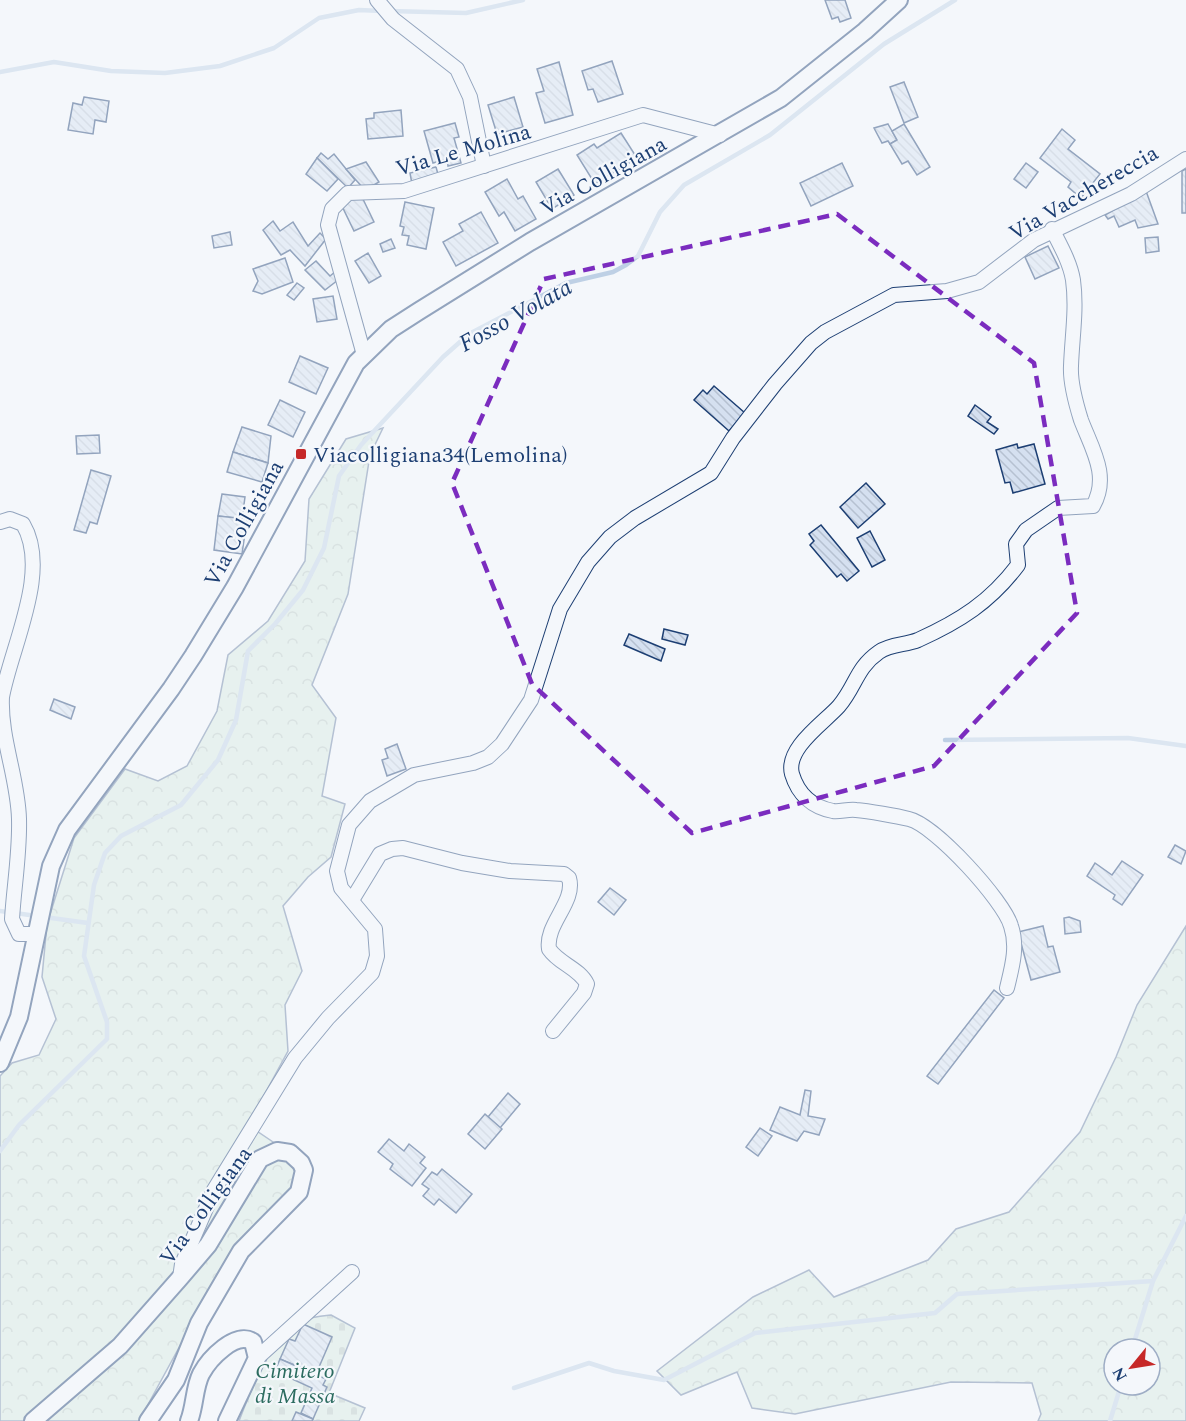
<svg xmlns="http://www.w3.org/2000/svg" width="1186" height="1421" font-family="Spectral,serif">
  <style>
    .forest { fill: url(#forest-crowns); stroke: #687fa3; stroke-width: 1.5; fill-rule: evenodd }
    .cemetery { fill: url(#cemetery-stones); stroke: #687fa3; stroke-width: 1.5 }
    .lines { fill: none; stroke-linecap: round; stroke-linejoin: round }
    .stream { stroke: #bed0e5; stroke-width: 4.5 }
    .building { fill: url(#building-back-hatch); stroke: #1d3f73; stroke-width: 1.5 }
    .minor-casing { stroke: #1d3f73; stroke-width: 16 }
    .tertiary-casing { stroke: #1d3f73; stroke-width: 20 }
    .minor { stroke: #f4f7fb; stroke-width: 14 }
    .tertiary { stroke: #f4f7fb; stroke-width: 16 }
    .marked { fill: none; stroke: #7b2cbf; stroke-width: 4.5; stroke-dasharray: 12 8; stroke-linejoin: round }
    .poi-dot { fill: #c62828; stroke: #f4f7fb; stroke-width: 2 }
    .labels { text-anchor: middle; stroke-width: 4.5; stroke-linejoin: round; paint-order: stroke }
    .street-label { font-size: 22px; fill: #1d3f73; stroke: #f4f7fb }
    .poi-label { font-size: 22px; fill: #1d3f73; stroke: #f4f7fb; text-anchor: start }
    .park-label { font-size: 22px; font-style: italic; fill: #2c6c60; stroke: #f4f7fb }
    .water-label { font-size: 24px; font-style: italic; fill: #1d3f73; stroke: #f4f7fb }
  </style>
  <defs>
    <pattern id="forest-crowns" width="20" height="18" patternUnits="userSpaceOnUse" patternTransform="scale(1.5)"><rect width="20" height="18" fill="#d7e8df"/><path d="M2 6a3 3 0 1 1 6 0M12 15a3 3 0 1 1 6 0" fill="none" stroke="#b8c8c3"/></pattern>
    <pattern id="cemetery-stones" width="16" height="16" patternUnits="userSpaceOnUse" patternTransform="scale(1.5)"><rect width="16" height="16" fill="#d7e8df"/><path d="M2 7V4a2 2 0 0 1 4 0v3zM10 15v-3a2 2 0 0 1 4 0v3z" fill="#b8c8c3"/></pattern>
    <pattern id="building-back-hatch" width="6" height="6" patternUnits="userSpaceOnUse" patternTransform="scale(1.5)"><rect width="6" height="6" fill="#d5e0f0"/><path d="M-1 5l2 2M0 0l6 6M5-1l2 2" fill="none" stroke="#b6c1d1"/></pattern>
  </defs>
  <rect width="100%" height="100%" fill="#f4f7fb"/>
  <g class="forest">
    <path d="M383,428l-13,27 -22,139 -36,91 24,33 -14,78 23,8 -14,53 -23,20 -25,29 19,65 -17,34 3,46 -40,74 28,19 21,30 -9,20 -64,71 -85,156h-139v-345l12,-13 27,-8 17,-36 -14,-42 5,-53 27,-86 51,-69 33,12 29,-15 30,-55 11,-56 40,-34 37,-60 4,-62 37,-60z"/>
    <path d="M1186,926v495h-148l3,-7 -9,-31 -81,-1 -156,32 -43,-6 -15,-36 -56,23 -24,-24 96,-74 56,-27 25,27 94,-37 28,-31 53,-17 71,-80 36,-75 21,-52zM1114,1349h36v36h-36z"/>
  </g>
  <path class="cemetery" d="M331,1315l24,13 -26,65 36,15 -6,13h-120c11,-29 34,-89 64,-101 8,-3 19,-4 28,-5z"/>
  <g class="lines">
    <g class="stream">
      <path d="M390,11l76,2 57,-13"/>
      <path d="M0,72l54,-10 57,9 54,2 55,-7 54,-18 45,-30 40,-8 23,1"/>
      <path d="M945,740l183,-2 58,8"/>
      <path d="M0,911l88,12"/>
      <path d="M0,1151l19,-26 88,-86v-17l-23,-66 10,-71 11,-32 16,-17 60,-31 37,-45 18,-40 12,-69 27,-27 28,-34 21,-42 15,-72 22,-31 82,-88 26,-23 97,-51 47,-11 13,-7 12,-9 22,-44 24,-27 86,-50 114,-91 71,-44"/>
      <path d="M1132,1349l21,-68 33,-65"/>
      <path d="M514,1388l75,-25 25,8 50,9 91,-47 180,-20 22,-19 196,-13"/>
      <path d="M1110,1421l11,-36"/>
    </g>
  </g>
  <g class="building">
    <path d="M825,0h20l6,18 -11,4 -2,-5 -6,2z"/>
    <path d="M612,61l11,33 -25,8 -5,-13 -5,1 -6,-19z"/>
    <path d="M559,62l14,53 -28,8 -9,-30 8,-2 -7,-22z"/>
    <path d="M904,82l14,35 -14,6 -14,-36z"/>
    <path d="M84,97l25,4 -3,21 -11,-2 -2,14 -25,-4 5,-27 9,2z"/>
    <path d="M514,97l9,30 -26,7 -9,-29z"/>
    <path d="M401,110l2,26 -35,3 -2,-20 8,-1v-5z"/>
    <path d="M455,123l4,14 -5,1 7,25 -13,3 -1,-7 -14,4 -9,-32z"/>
    <path d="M888,124l9,16 -7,4 -2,-3 -6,2 -8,-15z"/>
    <path d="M904,124l26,43 -13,8 -9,-14 -6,3 -12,-20 7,-4 -5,-9z"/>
    <path d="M1062,129l13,11 -7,9 32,25 -19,24 -13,-11 3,-5 -31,-24z"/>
    <path d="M621,133l16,25 -42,26 -18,-29 17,-11 3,4z"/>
    <path d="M321,153l7,6 6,-5 21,26 -7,8 -31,-30z"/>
    <path d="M317,158l21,21 -11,12 -21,-17z"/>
    <path d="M366,162l13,20 -14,8 -19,-21z"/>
    <path d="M842,163l11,23 -42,20 -11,-23z"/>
    <path d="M1026,163l12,9 -12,16 -12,-9z"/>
    <path d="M436,167l3,11 -27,6 -2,-11z"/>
    <path d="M558,169l16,26 -22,14 -16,-27z"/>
    <path d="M1186,169v44h-4v-42z"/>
    <path d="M507,179l11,20 5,-3 13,23 -21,12 -11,-19 -5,4 -14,-24z"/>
    <path d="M1146,191l12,33 -20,4 -3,-8 -16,7 -5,-11 -6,3 -3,-4z"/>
    <path d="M361,195l13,27 -20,9 -13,-27z"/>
    <path d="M405,202l29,6 -8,41 -19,-4 2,-9 -7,-1 2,-8 -4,-1z"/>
    <path d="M481,212l17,31 -42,23 -13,-24 20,-11 -4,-7z"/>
    <path d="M273,221l7,10 13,-9 15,24 12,-13 6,6 -21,27 -15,-16 -9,5 -18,-25z"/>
    <path d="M230,232l2,13 -18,3 -2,-12z"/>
    <path d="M1158,237l1,14 -13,2 -1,-15z"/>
    <path d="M391,239l4,9 -12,4 -3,-8z"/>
    <path d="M1048,246l11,22 -24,11 -10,-22z"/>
    <path d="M368,253l13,23 -12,7 -14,-22z"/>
    <path d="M285,258l8,24 -31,12 -9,-3 5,-10 -5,-12z"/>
    <path d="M316,261l14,15 6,-5 2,9 -13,10 -20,-20z"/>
    <path d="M297,283l7,5 -10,12 -7,-5z"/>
    <path d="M333,296l4,23 -20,3 -4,-23z"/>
    <path d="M300,356l28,12 -12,26 -27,-12z"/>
    <path d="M714,386l31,27 -16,18 -35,-31 9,-10 4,4z"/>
    <path d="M280,400l25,12 -12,25 -25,-12z"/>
    <path d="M975,405l16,12 -4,5 11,7 -4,5 -26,-18z"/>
    <path d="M242,427l29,9 -3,27 -35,-11z"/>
    <path d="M99,435l1,18 -23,1 -1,-18z"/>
    <path d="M1017,444l1,4 16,-4 11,40 -32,9 -3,-11 -5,1 -9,-33z"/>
    <path d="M233,452l35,11 -6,19 -35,-10z"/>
    <path d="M91,470l20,6 -14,48 -7,-2 -4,11 -12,-3z"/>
    <path d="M866,483l19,21 -27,24 -18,-21z"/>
    <path d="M222,494l23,3 -3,22 -24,-3z"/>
    <path d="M218,516l29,3 -5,35 -28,-4z"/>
    <path d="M821,525l38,46 -12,10 -6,-7 -4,3 -27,-32 4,-4 -5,-7z"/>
    <path d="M870,531l15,29 -13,7 -15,-29z"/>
    <path d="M664,629l24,6 -3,10 -23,-6z"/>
    <path d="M629,634l36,15 -4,12 -37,-16z"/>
    <path d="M54,699l21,8 -4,12 -21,-9z"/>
    <path d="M397,744l9,25 -19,7 -5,-16 6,-2 -3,-9z"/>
    <path d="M1175,845l11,6 -5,13 -13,-7z"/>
    <path d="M1122,861l21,14 -21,30 -9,-6 2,-4 -28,-19 8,-13 17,12z"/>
    <path d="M610,888l16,12 -12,15 -16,-13z"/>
    <path d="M1069,917l11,4 1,11 -16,2 -1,-16z"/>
    <path d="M1043,926l5,21 5,-1 7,26 -29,8 -13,-48z"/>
    <path d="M994,990l10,8 -66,86 -11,-8z"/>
    <path d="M805,1090l6,1 -3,25 17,3 -6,16 -15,-4 -7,10 -27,-11 10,-23 20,8z"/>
    <path d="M508,1093l12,11 -20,24 -12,-11z"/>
    <path d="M485,1114l17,15 -17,20 -17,-15z"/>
    <path d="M760,1128l12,8 -14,20 -12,-9z"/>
    <path d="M389,1139l15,12 5,-7 16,13 -5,6 6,5 -14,18 -22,-17 3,-5 -15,-12z"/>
    <path d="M442,1169l30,25 -16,19 -17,-14 -5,6 -11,-9 6,-7 -7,-5 10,-12 5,3z"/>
    <path d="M303,1324l29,13 -16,37 -36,-15 9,-20 6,2z"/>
    <path d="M280,1359l46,20 -3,6 4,2 -14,32 -12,-6 11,-25 -37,-17z"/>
    <path d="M296,1412l17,7 -1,2h-20z"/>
  </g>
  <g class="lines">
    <defs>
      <g id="minor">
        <path d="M377,0l16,19 64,50 13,28 14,69"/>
        <path d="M364,355l-36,-130 4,-16 16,-16 56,-2 239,-76 77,20"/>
        <path d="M0,522l10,-3 13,5c28,47 -12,123 -21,173 -2,41 16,81 17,122 1,33 -5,67 -7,100l7,15h15"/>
        <path d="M352,900l28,-46 12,-5 11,-1 59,15 48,8 54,3 5,4c7,24 -24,46 -20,71 10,15 30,19 38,35l-3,9 -31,38"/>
        <path d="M1007,988c5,-21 11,-41 4,-62 -7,-25 -76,-101 -102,-107 -12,-3 -41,-8 -53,-9 -8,-1 -16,2 -23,1 -21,-4 -35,-17 -41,-37 -7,-26 33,-52 47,-68 17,-20 17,-38 40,-54 11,-8 27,-7 39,-12 42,-19 72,-38 100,-75l-2,-21 10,-14 32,-22 35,-2c17,-30 -1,-57 -12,-86 -5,-16 -11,-37 -10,-54 1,-29 6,-57 2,-86 -3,-18 -13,-35 -21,-51"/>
        <path d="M180,1278l2,-14 32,-74 81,-132 33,-40 44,-45 5,-17 -2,-27 -34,-41 -4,-17 12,-46 21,-24 44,-26 59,-12 15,-6 14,-13 29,-44 29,-91 28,-47 22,-25 25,-19 76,-45 22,-35 42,-54 36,-41 14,-11 69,-37 53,-4 32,-9 55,-42 97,-46 55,-35"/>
        <path d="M257,1358l95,-86"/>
      </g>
      <g id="tertiary">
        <path d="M0,1063l19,-46 32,-151 16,-36 104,-141 22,-33 42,-69 121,-224 35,-34 28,-18 111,-69 251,-144 84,-67 34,-31"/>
        <path d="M33,1421l87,-75 60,-68 28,-33 52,-86 17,-8 13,2 11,10 3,7 -5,22 -58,59 -42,72 -23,57 -28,41"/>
        <path d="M189,1421c6,-15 5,-33 12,-47 8,-15 35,-44 52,-32l4,16 -30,63"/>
      </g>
    </defs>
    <use href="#minor" class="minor-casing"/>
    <use href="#tertiary" class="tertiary-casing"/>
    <use href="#minor" class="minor"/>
    <use href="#tertiary" class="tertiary"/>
  </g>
  <path d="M0 0H1186V1421H0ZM837,214l197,149 43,250 -143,153 -242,67 -160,-149 -80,-201 92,-204z" fill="#f4f7fb" fill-opacity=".55" fill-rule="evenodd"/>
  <path class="marked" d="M837,214l197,149 43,250 -143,153 -242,67 -160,-149 -80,-201 92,-204z"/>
  <rect class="poi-dot" x="295" y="448" width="12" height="12" rx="3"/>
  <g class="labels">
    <g class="street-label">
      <text transform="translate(463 149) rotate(-16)" y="8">Via Le Molina</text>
      <text transform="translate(603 175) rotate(-29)" y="8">Via Colligiana</text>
      <text transform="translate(1083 192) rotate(-30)" y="8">Via Vacchereccia</text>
      <text transform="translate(243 523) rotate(-61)" y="8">Via Colligiana</text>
      <text transform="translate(205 1205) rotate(-54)" y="8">Via Colligiana</text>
    </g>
    <g class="poi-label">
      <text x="313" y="462">Viacolligiana34(Lemolina)</text>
    </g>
    <g class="park-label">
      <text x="295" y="1378">Cimitero<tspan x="295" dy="25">di Massa</tspan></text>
    </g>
    <g class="water-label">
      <text transform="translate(515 315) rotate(-29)" y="8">Fosso Volata</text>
    </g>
  </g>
  <g transform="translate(1132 1367) rotate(240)"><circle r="28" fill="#f4f7fb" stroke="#9eadc5" stroke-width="1.5"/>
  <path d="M0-4.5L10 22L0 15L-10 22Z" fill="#c62828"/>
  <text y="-9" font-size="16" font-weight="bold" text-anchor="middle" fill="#1d3f73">N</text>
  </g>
</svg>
